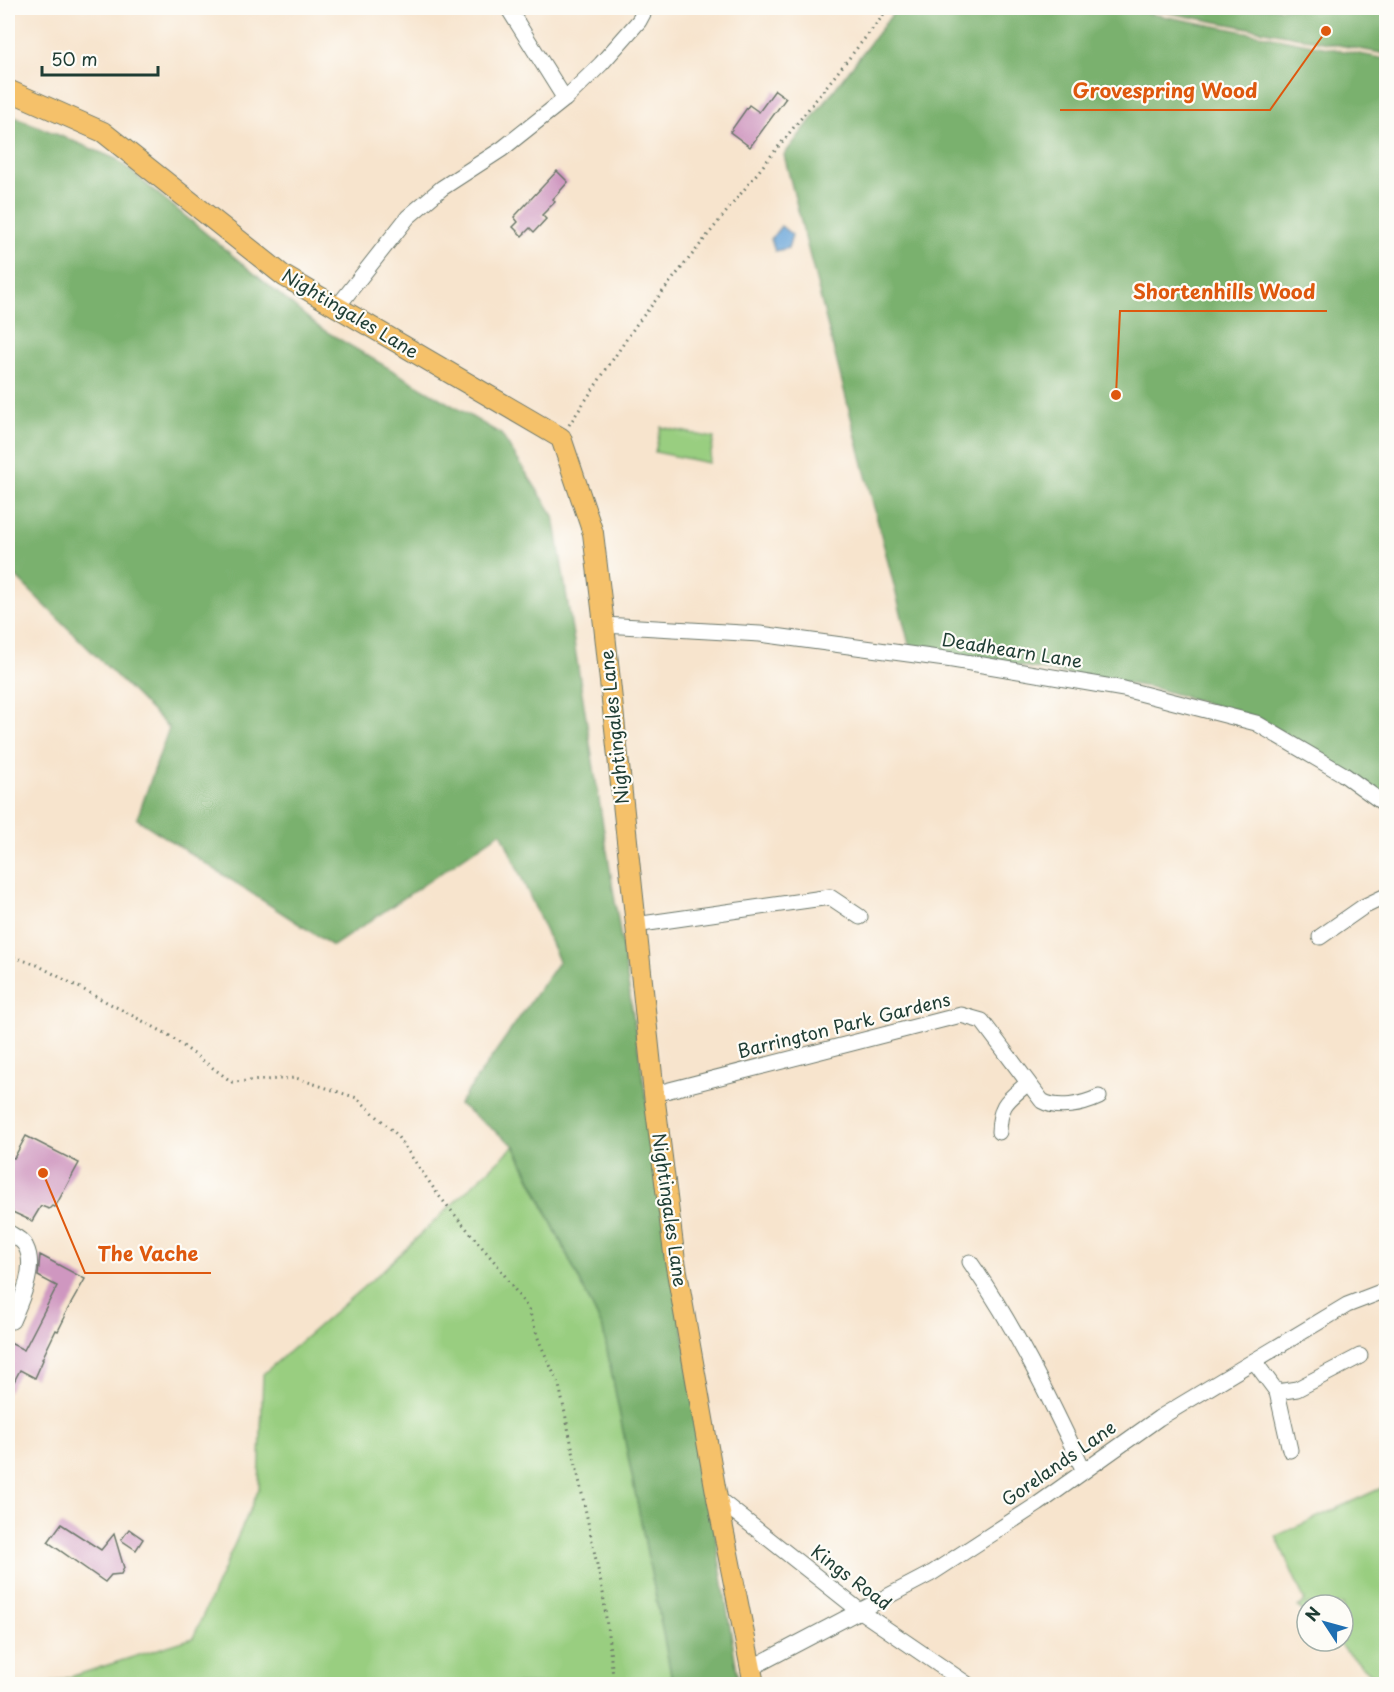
<svg xmlns="http://www.w3.org/2000/svg" width="1394" height="1692" font-family="'Playpen Sans',sans-serif">
  <style>
    .green { fill: #99ce80; stroke: #5c865a; stroke-width: 1.5 }
    .forest { fill: #7ab16e; stroke: #4c7751; stroke-width: 1.5 }
    .water { fill: #68a4d9; stroke: #447086; stroke-width: 1.5 }
    .building { fill: #cf97c0 }
    .lines { fill: none; stroke-linecap: round; stroke-linejoin: round }
    .minor-casing { stroke: #6b776a; stroke-width: 17 }
    .major-casing { stroke: #6b776a; stroke-width: 22 }
    .path { stroke: #6b776a; stroke-width: 3; stroke-dasharray: 1.5 4.5; stroke-linecap: butt }
    .minor { stroke: #fff; stroke-width: 15 }
    .major { stroke: #f5c16b; stroke-width: 20 }
    .labels { text-anchor: middle; stroke-width: 4.5; stroke-linejoin: round; paint-order: stroke }
    .street-label { font-size: 18px; fill: #1f3d34; stroke: #fdfcf7 }
    .leader { fill: none; stroke: #de580e; stroke-width: 2 }
    .callout-dot { fill: #de580e; stroke: #fdfcf7; stroke-width: 2 }
    .callout-label { font-size: 20px; text-anchor: middle; font-weight: bold; fill: #de580e; stroke: #fdfcf7; stroke-width: 4.5; stroke-linejoin: round; paint-order: stroke }
  </style>
  <rect width="100%" height="100%" fill="#fdfcf7"/>
  <filter id="ink" filterUnits="userSpaceOnUse"><feTurbulence type="fractalNoise" baseFrequency=".0167" numOctaves="2"/><feDisplacementMap in="SourceGraphic" scale="12" xChannelSelector="R" yChannelSelector="G"/><feConvolveMatrix kernelMatrix="1 2 1 2 8 2 1 2 1" color-interpolation-filters="sRGB"/></filter>
  <filter id="wash" filterUnits="userSpaceOnUse"><feTurbulence type="fractalNoise" baseFrequency=".008" numOctaves="4" result="noise"/><feDisplacementMap in="SourceGraphic" scale="24" xChannelSelector="R" yChannelSelector="G"/><feGaussianBlur stdDeviation="1.35" result="paint"/><feColorMatrix in="noise" values="0 0 0 0 0 0 0 0 0 0 0 0 0 0 0 0 0 1.4 0 .05"/><feComposite in="paint" operator="in"/></filter>
  <g filter="url(#wash)">
    <rect width="100%" height="100%" fill="#f7e4cd"/>
    <g class="green">
      <path d="M661,427l53,11 -5,25 -54,-11z"/>
      <path d="M514,1146l89,183 70,355h-625l145,-46 66,-149 4,-115 119,-103z"/>
      <path d="M1386,1486v198h-4l-47,-43h8v-36h-36v10l-9,-8 7,-6 -29,-65z"/>
    </g>
    <g class="forest">
      <path d="M897,8h224l265,51v738l-124,-77 -107,-32 -245,-40 -126,-493z"/>
      <path d="M1143,8h243v46z"/>
      <path d="M8,114l108,45 204,169 181,106 53,82 185,1168h-66l-70,-355 -88,-183 -56,-42 100,-143 -58,-129 -168,114 -196,-127 32,-91 -161,-159z"/>
    </g>
    <path class="water" d="M781,226l11,9 -4,13 -13,3 -4,-12z"/>
    <g id="blocks">
      <g class="building">
        <path d="M775,90l11,8 -36,49 -20,-15 19,-27 10,7z"/>
        <path d="M557,171l11,11 -15,17 2,3 -13,13 4,4 -12,13 -4,-4 -8,8 -9,-9 5,-5 -4,-5z"/>
        <path d="M26,1136l53,27 -24,44 -3,-1 -3,3 -8,-3 -9,15 -24,-11v-46l3,-7 3,1z"/>
        <path d="M40,1255l45,24 -21,37 1,1 -7,14 -2,-1 -14,29 1,1 -8,18 -15,-8 -12,23v-51l16,8 33,-64 -19,-10z"/>
        <path d="M61,1524l40,26 13,-16 10,34 -3,6 -10,1 -6,7 -57,-40z"/>
        <path d="M129,1529l14,10 -7,11 -15,-10z"/>
      </g>
    </g>
  </g>
  <g filter="url(#ink)">
    <use href="#blocks" fill-opacity="0" stroke="#6b776a" stroke-width="1.5"/>
    <g class="lines">
      <defs>
        <g id="minor">
          <path d="M508,8l57,91"/>
          <path d="M338,306l70,-89 34,-29 60,-39 63,-50 36,-35 38,-43 7,-13"/>
          <path d="M604,625l156,9 193,26 171,29 132,34 87,51 43,31"/>
          <path d="M635,925l195,-28 30,20"/>
          <path d="M1320,937l43,-30 23,-11"/>
          <path d="M654,1094l307,-79 21,6 60,80c16,9 40,4 57,-4"/>
          <path d="M999,1132c1,-29 8,-31 29,-49"/>
          <path d="M8,1232c6,4 15,8 18,15 11,22 -6,55 -14,74"/>
          <path d="M970,1262c46,66 80,137 114,209"/>
          <path d="M1254,1361l23,31 13,58"/>
          <path d="M1277,1392l20,-3 63,-33"/>
          <path d="M717,1498l143,113 107,73"/>
          <path d="M751,1668l181,-95 106,-69 121,-86 188,-113 39,-15"/>
        </g>
        <path id="major" d="M8,90l95,42 181,144 277,162 32,95 11,92 50,469 21,167 42,237 37,186"/>
      </defs>
      <use href="#minor" class="minor-casing"/>
      <use href="#major" class="major-casing"/>
      <g class="path">
        <path d="M569,425l67,-100 253,-317"/>
        <path d="M8,955l29,10 130,69 65,48 64,-4 61,20 38,35 44,63 59,70 31,44 10,31 20,44 44,208 11,91"/>
      </g>
      <use href="#minor" class="minor"/>
      <use href="#major" class="major"/>
    </g>
  </g>
  <g class="labels">
    <g class="street-label">
      <text transform="translate(350 314) rotate(31)" y="6">Nightingales Lane</text>
      <text transform="translate(1012 651) rotate(9)" y="6">Deadhearn Lane</text>
      <text transform="translate(615 727) rotate(-96)" y="6">Nightingales Lane</text>
      <text transform="translate(844 1026) rotate(-14)" y="6">Barrington Park Gardens</text>
      <text transform="translate(669 1210) rotate(82)" y="6">Nightingales Lane</text>
      <text transform="translate(1059 1464) rotate(-35)" y="6">Gorelands Lane</text>
      <text transform="translate(851 1578) rotate(37)" y="6">Kings Road</text>
    </g>
  </g>
  <path class="leader" d="M1326 31L1270 110H1060M1116 395L1120 311H1327M43 1173L85 1273H211"/>
  <g class="callout-dot">
    <circle cx="1326" cy="31" r="6"/>
    <circle cx="1116" cy="395" r="6"/>
    <circle cx="43" cy="1173" r="6"/>
  </g>
  <g class="callout-label">
    <text x="1165" y="98">Grovespring Wood</text>
    <text x="1224" y="299">Shortenhills Wood</text>
    <text x="148" y="1261">The Vache</text>
  </g>
  <rect width="1394" height="1692" fill="none" stroke="#fdfcf7" stroke-width="30"/>
  <g transform="translate(1325 1623) rotate(306)"><circle r="28" fill="#fdfcf7" stroke="#a4b0a9" stroke-width="1.5"/>
  <path d="M0-4.5L10 22L0 15L-10 22Z" fill="#1f6fb2"/>
  <text y="-9" font-size="16" font-weight="bold" text-anchor="middle" fill="#1f3d34">N</text>
  </g>
  <path d="M42 66v9h116v-9" fill="none" stroke="#1f3d34" stroke-width="3"/>
  <text x="51" y="66" font-size="18" fill="#1f3d34" stroke="#fdfcf7" stroke-width="4.5" paint-order="stroke">50 m</text>
</svg>
